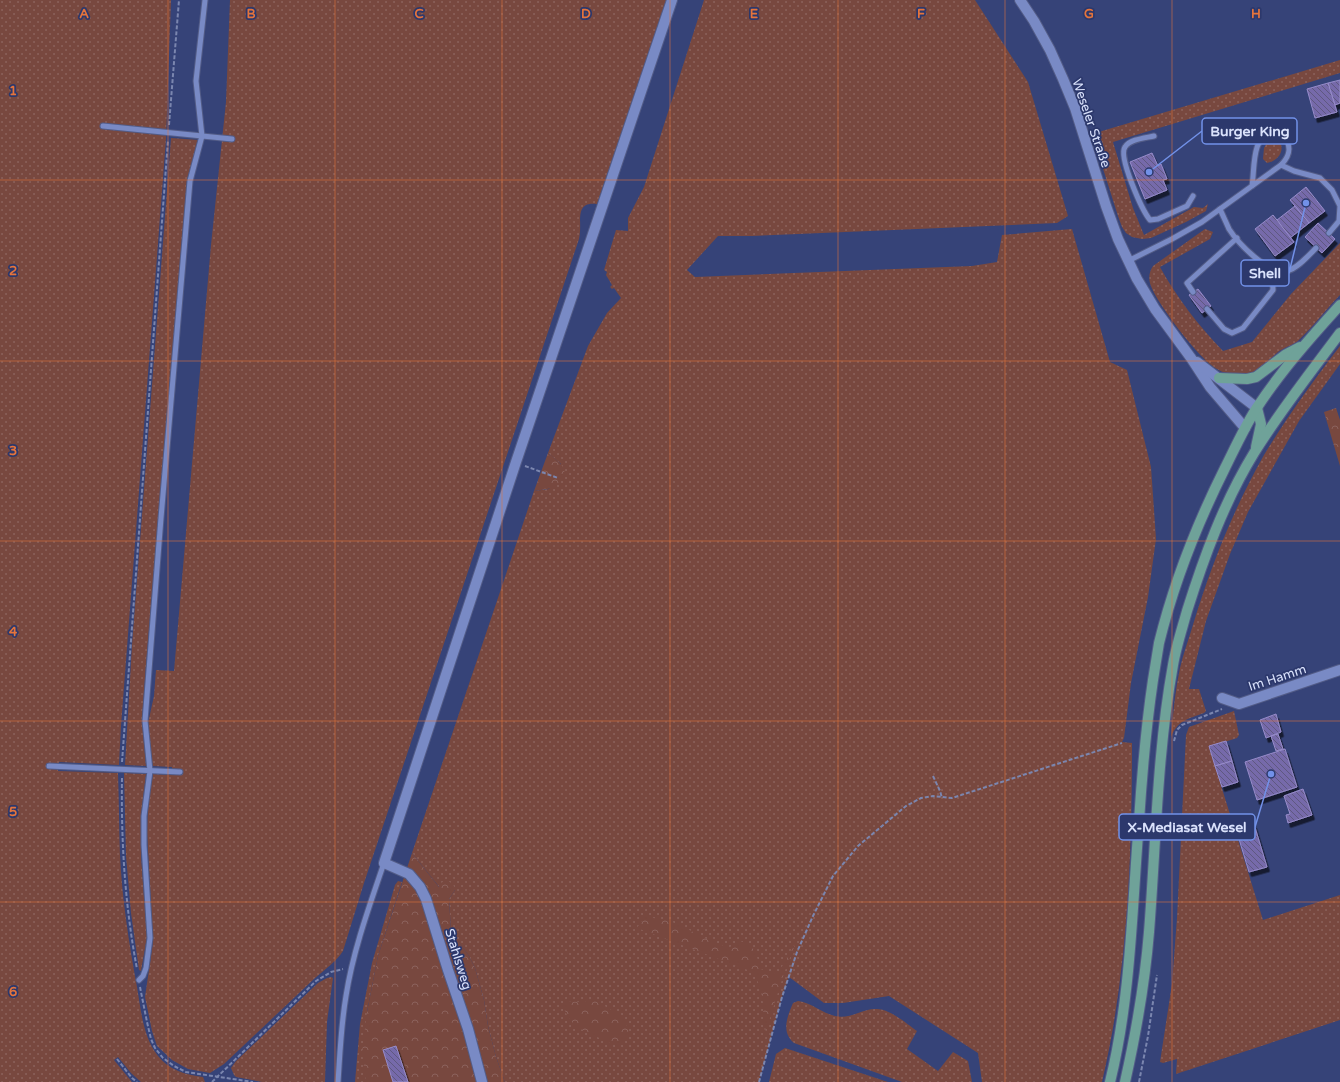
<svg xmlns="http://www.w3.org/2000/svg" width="1340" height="1082" font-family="'Varela Round',sans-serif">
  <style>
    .grass { fill: url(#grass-dots) }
    .forest { fill: url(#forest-crowns) }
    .building { fill: url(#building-back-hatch); stroke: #978cca; filter: url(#shadow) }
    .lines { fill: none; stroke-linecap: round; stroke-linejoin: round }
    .lane-casing { stroke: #535c87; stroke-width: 7 }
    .street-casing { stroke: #535c87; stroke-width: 12 }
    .secondary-casing { stroke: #535c87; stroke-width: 12 }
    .primary-casing { stroke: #535c87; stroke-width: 12 }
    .path { stroke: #7b86af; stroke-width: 2; stroke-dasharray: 4 2; stroke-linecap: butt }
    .lane { stroke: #798ac5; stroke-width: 5 }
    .street { stroke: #798ac5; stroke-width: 10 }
    .secondary { stroke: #798ac5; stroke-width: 10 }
    .primary { stroke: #6fa299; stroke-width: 10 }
    .grid { fill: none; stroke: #e5743c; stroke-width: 1; stroke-opacity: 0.55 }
    .labels { text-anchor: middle; stroke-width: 3.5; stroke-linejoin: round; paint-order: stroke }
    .street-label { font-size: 13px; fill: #dae2fc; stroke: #2c386c }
    .grid-label { font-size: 13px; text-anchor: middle; font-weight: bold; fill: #e5743c; stroke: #2c386c; stroke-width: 3.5; stroke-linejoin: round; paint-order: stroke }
    .leader { fill: none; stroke: #7291e8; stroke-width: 1.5 }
    .callout-dot { fill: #7291e8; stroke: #2c386c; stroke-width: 1.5 }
    .callout { fill: #2c386c; stroke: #7291e8; stroke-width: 1.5 }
    .callout-label { font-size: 14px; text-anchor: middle; font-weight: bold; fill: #dae2fc }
  </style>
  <defs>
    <pattern id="grass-dots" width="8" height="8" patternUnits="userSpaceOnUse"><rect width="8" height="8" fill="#78483f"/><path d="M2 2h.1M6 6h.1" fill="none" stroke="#8b625c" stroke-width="1.8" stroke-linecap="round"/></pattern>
    <pattern id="forest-crowns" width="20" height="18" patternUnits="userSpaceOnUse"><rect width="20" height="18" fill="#78483f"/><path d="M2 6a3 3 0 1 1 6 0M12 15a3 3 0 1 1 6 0" fill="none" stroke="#8b625c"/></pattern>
    <pattern id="building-back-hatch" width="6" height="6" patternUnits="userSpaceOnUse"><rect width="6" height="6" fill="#766aaa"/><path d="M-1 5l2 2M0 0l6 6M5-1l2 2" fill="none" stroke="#5e5980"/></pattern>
    <filter id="shadow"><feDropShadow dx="2.5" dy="4.5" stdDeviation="0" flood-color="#0009"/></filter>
  </defs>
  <rect width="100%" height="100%" fill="#364378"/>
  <g class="grass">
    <path d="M0,0h171l-5,139 -45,587 -2,39 -60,-3 -1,9 60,2c1,27 1,55 2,82 2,44 9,88 17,132 4,23 6,50 21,69 11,14 28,19 45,21l2,5h-64l-10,-9 -13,-16 -4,3 18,22h-132z"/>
    <path d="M230,0h437l-70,204c-24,-3 -14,19 -18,35l-215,644 -21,68c-7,11 -19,19 -29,28l-90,85 -14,9 -22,-4 -16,-9 -15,-14 -5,-15 -7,-34 8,-55 -6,-109c0,-20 2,-39 6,-59l19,1v-8l-20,-1 -4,-43 6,-27 2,-26 18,1 37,-426 15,-143z"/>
    <path d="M704,0h271l53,82 40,134 -11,7 -305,13h-34l-31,34 8,7 277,-11 25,-4 5,-27 70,-6 38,133 17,8 24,97 5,72 -8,58 -17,86 -7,55 -2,4 10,1c0,113 -4,228 -30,339h-120l-4,-29 -89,-57 -46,7h-19l-35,-26 -7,20 -23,85h-254l-9,-25 -8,-31 -4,-26 -9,-32 -6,-12 -18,-25 -2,-32 6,-9 -15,-2 -28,-35 122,-362 15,-2 12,-25 -13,-11 40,-107 19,-33 14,-15 -7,-10 -2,1 -2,-2 2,-2 -6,-10 1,-3 -3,-2 12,-40 12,1v-13l16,-31z"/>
    <path d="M1340,60v13l-227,69 20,66 11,27 50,-28 9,1 5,-4 -2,7 -20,11 -35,16 -9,1 -10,-2 -6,-4 -4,-6 -4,-11 -26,-82z"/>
    <path d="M171,138l28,2 -12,40 -41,485 -4,55 4,46 -21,-1 7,-120z"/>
    <path d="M1273,139l7,3c5,10 -3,19 -13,21l-4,-4 1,-11 4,-7z"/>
    <path d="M1205,229l8,3 -3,7 -50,28c17,31 38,58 63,84l29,-9 39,-48 49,-51v52c-14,14 -26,31 -41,45 -5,5 -14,7 -21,12 -9,8 -16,19 -29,21 -10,3 -23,2 -32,-4 -17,-9 -59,-64 -66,-83 -3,-7 -2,-14 2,-20z"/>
    <path d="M1340,346v18l-41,57 -51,91 -18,42 -24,67 -17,68h10l7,22 -2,2c-16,6 -26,7 -33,24 2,-23 4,-46 9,-69 3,-13 8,-27 12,-40 18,-60 41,-118 72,-173 23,-38 49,-74 76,-109z"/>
    <path d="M1234,711l5,24 -2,3 -28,9 54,173 77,-25v125l-164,54 1,-15 -14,4 -3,-1 12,-78 5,-66 9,-183 3,-8z"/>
    <path d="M124,773l22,1 -5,42v40l6,81 -6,34 -2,-1 -8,-57 -5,-57z"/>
    <path d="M398,881l4,1 -24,74 -11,56 -1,70h-11l5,-58 12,-61 23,-78z"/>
    <path d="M331,977l2,1 -6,44 -2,60h-63l-26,-5 -2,-2 -3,-7 5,-7 82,-78 9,-5z"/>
    <path d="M798,1001c14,2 24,12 37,15 14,4 28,-8 42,-7 13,0 30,15 40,22l-10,18 31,22 15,-19 15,9 4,21h-70l-108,-39c-13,-11 -7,-26 -1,-40z"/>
    <path d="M785,1048l103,34h-119l7,-28z"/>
  </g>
  <g class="forest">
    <path d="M1336,408l4,12v46l-16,-54z"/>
    <path d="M548,453c5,4 13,10 16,16 3,9 -9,19 -17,20 -4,1 -8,1 -13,2z"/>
    <path d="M412,853l27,34 2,-4 5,-3 7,4 2,6 -6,9 2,32 18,25 6,12 9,32 4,26 8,31 9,25h-139l-4,-30 5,-40 11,-56z"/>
    <path d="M645,916c9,3 16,3 24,5 22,7 37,22 61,26 2,-1 5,-4 8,-5 15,-5 20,17 22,27l18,5 20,-37 -14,36 -18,58 -3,-3c1,-22 1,-37 -10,-56l-116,-44z"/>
    <path d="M593,1000c16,8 27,13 36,29l-3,10 -4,4 -7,2 -5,-2 -34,-16 -8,-10 -4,-8 1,-5 2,-3 13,1z"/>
  </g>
  <g class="building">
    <path d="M1340,80v23l-5,2 -7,-22z"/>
    <path d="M1328,83l9,29 -22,6 -8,-29z"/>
    <path d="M1152,153l6,13 3,-2 6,15 -4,1 4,10 -22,9 -15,-37z"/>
    <path d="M1306,187l19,24 -16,12 -19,-23z"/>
    <path d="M1295,206l14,17 -19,15 -13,-18z"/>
    <path d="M1273,215l21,27 -19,14 -20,-27z"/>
    <path d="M1318,223l17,16 -13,14 -17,-16z"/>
    <path d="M1198,289l13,17 -9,7 -13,-18z"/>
    <path d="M1276,714l5,18 -15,6 -6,-18z"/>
    <path d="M1278,734l5,15 -7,2 -5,-15z"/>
    <path d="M1226,741l6,20 -17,5 -6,-20z"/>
    <path d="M1285,749l12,38 -40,13 -12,-38z"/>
    <path d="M1232,761l6,21 -16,5 -7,-21z"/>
    <path d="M1303,789l9,26 -24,8 -2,-8 4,-1 -6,-18z"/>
    <path d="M1254,824l13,43 -18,5 -13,-43z"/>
    <path d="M396,1046l12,36h-15l-10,-32z"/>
  </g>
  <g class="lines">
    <defs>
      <g id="lane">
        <path d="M103,126l129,13"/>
        <path d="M1154,136c-9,2 -24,3 -29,11 -7,10 17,63 25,73l8,-1 29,-13 6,-10"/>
        <path d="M1281,165l13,6 26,7 12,12 8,16 -1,15 -10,12"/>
        <path d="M1220,209c3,7 6,13 9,20 9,14 39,46 58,42 10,-2 22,-16 29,-23"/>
        <path d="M1128,261l44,-22 30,-17 79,-57c9,-9 11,-18 3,-29l-11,-4c-22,4 -18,36 -21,54"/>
        <path d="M1193,292l-6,-9 50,-45"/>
        <path d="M1207,309l17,20 8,4 11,-5 30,-38 -1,-21"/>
        <path d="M49,766l131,6"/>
        <path d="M139,980l4,-4 3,-8 4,-30 -6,-93v-29l6,-45 -5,-50 16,-203 29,-337 12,-45 -6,-55 9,-81"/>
        <path d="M338,1082c2,-29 3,-57 8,-86 7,-45 23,-89 38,-133"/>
      </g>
      <g id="street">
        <path d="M1222,698l17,6 101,-34"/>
        <path d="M482,1082l-14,-53 -20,-59 -22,-71 -6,-12 -11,-13 -25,-11 132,-401 156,-462"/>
      </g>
      <g id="secondary">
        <path d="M1020,0l14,21 16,29 13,29 12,29 31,98 12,33 19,40 18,30 36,49 19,29 35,41"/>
        <path d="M1197,362l60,46"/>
      </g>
      <g id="primary">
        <path d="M1219,378l28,1 9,-2 29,-22 15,-8"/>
        <path d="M1256,447l5,-23 -4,-16"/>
        <path d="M1110,1082c21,-85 22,-174 29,-261 3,-47 7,-94 14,-141 2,-12 4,-25 6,-37 15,-61 38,-119 66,-175 10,-20 19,-40 31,-59 25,-38 54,-71 84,-104"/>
        <path d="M1125,1082c11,-49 20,-100 24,-150 7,-89 8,-179 24,-267 3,-18 9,-36 14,-54 17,-54 37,-109 67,-158 26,-42 57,-81 86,-120"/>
      </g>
    </defs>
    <use href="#lane" class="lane-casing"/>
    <use href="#street" class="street-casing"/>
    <use href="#secondary" class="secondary-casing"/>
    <use href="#primary" class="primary-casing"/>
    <g class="path">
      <path d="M169,125l10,-125"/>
      <path d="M525,466l33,12"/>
      <path d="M1174,741l3,-11 5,-5 40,-16"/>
      <path d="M122,762l46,-622"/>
      <path d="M933,776l7,15 2,7"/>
      <path d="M122,778c-1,64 3,128 15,191"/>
      <path d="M140,987l7,35 4,17 4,9 8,10 11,8 12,6 67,10"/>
      <path d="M117,1059l15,19 5,4"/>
      <path d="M212,1082l104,-101 15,-9 12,-3"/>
      <path d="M759,1082l23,-85 15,-45 16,-36 20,-40 25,-30 48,-40 15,-8 12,-2 19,2 170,-55"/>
      <path d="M1139,1082l9,-46 9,-61"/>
    </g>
    <use href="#lane" class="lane"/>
    <use href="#street" class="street"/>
    <use href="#secondary" class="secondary"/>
    <use href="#primary" class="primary"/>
  </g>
  <path class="grid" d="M168,0v1082M335,0v1082M502,0v1082M670,0v1082M838,0v1082M1005,0v1082M1172,0v1082M0,180h1340M0,361h1340M0,541h1340M0,721h1340M0,902h1340"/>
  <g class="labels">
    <g class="street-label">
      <text transform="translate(1092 123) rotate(71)" y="5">Weseler Straße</text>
      <text transform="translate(1277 677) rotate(-18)" y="5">Im Hamm</text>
      <text transform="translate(459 959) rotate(73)" y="5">Stahlsweg</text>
    </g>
  </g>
  <g class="grid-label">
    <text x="84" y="18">A</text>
    <text x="251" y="18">B</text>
    <text x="419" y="18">C</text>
    <text x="586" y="18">D</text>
    <text x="754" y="18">E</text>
    <text x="921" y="18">F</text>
    <text x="1089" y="18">G</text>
    <text x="1256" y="18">H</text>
    <text x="13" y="95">1</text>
    <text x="13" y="275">2</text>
    <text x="13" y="455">3</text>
    <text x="13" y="636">4</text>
    <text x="13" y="816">5</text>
    <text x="13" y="996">6</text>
  </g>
  <path class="leader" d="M1149 172L1202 131M1306 203L1289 273M1271 774L1255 827"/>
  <g class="callout-dot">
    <circle cx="1149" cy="172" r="4"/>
    <circle cx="1306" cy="203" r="4"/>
    <circle cx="1271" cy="774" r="4"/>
  </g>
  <g class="callout">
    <rect x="1202" y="118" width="95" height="26" rx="4"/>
    <rect x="1241" y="260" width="48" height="26" rx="4"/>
    <rect x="1119" y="814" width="136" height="26" rx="4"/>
  </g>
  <g class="callout-label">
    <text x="1250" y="136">Burger King</text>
    <text x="1265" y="278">Shell</text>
    <text x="1187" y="832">X-Mediasat Wesel</text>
  </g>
</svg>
